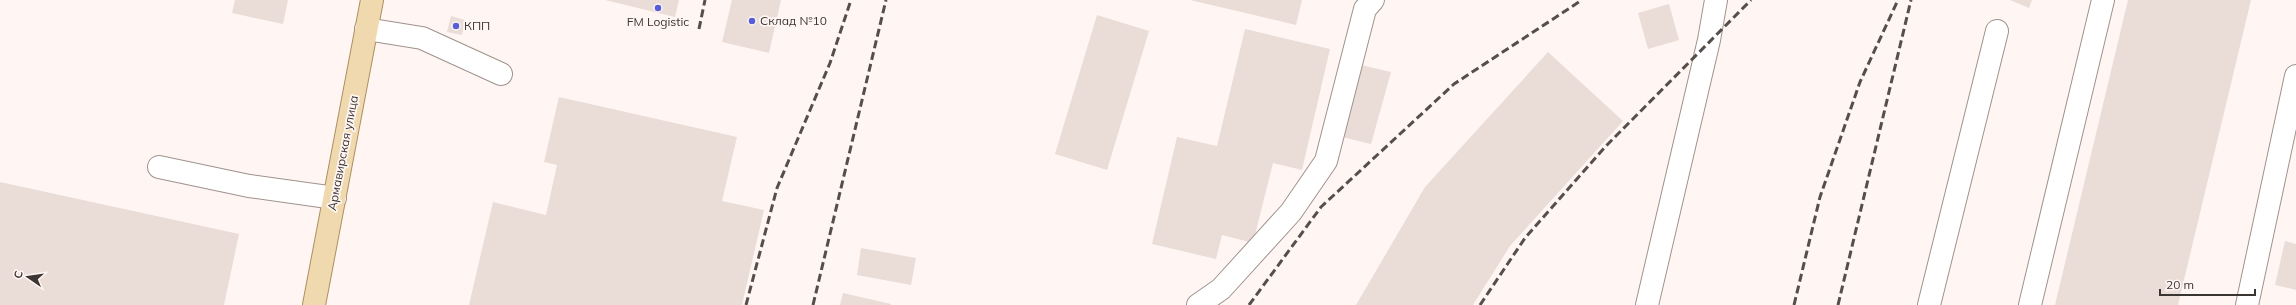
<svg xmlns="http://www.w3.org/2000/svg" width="2296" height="305" font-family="Mulish,sans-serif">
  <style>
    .building { fill: #eadcd7 }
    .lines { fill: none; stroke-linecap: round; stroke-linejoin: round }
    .minor-casing { stroke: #9f928d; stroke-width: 24 }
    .major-casing { stroke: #ab8f61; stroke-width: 24 }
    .minor { stroke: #fff; stroke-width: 22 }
    .major { stroke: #f1d9af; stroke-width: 22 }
    .rail { stroke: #554f4c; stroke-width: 3; stroke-dasharray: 8 4; stroke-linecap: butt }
    .poi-dot { fill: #575ed5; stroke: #fff6f3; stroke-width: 1.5 }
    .labels { text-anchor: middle; stroke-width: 3.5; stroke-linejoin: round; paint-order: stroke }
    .poi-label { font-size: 12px; fill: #3a3532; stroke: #fff6f3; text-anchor: start }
    .street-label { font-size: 12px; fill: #3a3532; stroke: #fff6f3 }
  </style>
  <rect width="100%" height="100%" fill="#fff6f3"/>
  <g class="building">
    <path d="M235,0h53l-5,24 -51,-11z"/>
    <path d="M605,0h74l-4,17z"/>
    <path d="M732,0h49l-12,53 -47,-11z"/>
    <path d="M1190,0h112l-6,25z"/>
    <path d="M2010,0h22l-3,8z"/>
    <path d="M2128,0h123l-73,305h-123z"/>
    <path d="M1669,4l10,36 -31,9 -10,-36z"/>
    <path d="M1097,15l52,16 -42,139 -52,-16z"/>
    <path d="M451,16l14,4 -3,15 -15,-3z"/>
    <path d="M1245,29l85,20 -28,121 -29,-7 -20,80 -31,-8 -6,24 -64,-15 25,-107 40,9z"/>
    <path d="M1548,52l75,69 -113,125 -37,59h-117l69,-118z"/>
    <path d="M1361,65l30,7 -20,72 -29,-7z"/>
    <path d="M559,97l178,40 -15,64 42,9 -22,95h-273l24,-103 53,13 11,-50 -13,-3z"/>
    <path d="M0,182l239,52 -15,71h-224z"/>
    <path d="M2285,241l11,3v46l-21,-5z"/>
    <path d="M861,248l55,10 -5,27 -54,-10z"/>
    <path d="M843,293l48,11v1h-51z"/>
  </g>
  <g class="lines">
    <defs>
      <g id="minor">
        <path d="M366,29l56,9 79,36"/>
        <path d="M159,167l90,19 86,12"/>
        <path d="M1198,305l23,-16 70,-77 35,-51 39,-152 8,-9"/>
        <path d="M1647,305l62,-265 7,-40"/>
        <path d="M1929,305l68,-274"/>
        <path d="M2030,305l73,-305"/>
        <path d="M2247,305l49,-229"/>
      </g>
      <path id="major" d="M314,305l58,-305"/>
    </defs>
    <use href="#minor" class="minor-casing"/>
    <use href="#major" class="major-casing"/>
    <use href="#minor" class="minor"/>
    <use href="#major" class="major"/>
    <g class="rail">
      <path d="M699,29l6,-29"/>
      <path d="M746,305l31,-117 53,-125 21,-63"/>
      <path d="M813,305l73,-305"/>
      <path d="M1249,305l72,-98 133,-123 128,-84"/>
      <path d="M1480,305l45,-67 80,-91 146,-147"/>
      <path d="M1794,305l26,-108 40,-115 38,-82"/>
      <path d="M1838,305l73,-305"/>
    </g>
  </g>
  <g class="poi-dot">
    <circle cx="658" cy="8" r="4"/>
    <circle cx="752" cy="21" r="4"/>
    <circle cx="456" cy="26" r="4"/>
  </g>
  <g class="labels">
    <g class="poi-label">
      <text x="760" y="25">Склад №10</text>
      <text x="658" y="26" text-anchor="middle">FM Logistic</text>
      <text x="464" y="30">КПП</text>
    </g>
    <g class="street-label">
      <text transform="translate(343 153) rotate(-79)" y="4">Армавирская улица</text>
    </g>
  </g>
  <g transform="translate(28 277) rotate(283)" stroke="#fff6f3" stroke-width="3" paint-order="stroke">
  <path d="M0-3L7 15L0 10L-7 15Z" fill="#3a3532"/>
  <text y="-6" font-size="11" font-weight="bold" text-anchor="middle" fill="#3a3532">С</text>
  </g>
  <path d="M2160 289v6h95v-6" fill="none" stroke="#3a3532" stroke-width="2"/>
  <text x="2166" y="289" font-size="12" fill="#3a3532" stroke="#fff6f3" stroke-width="3" paint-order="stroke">20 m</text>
</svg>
